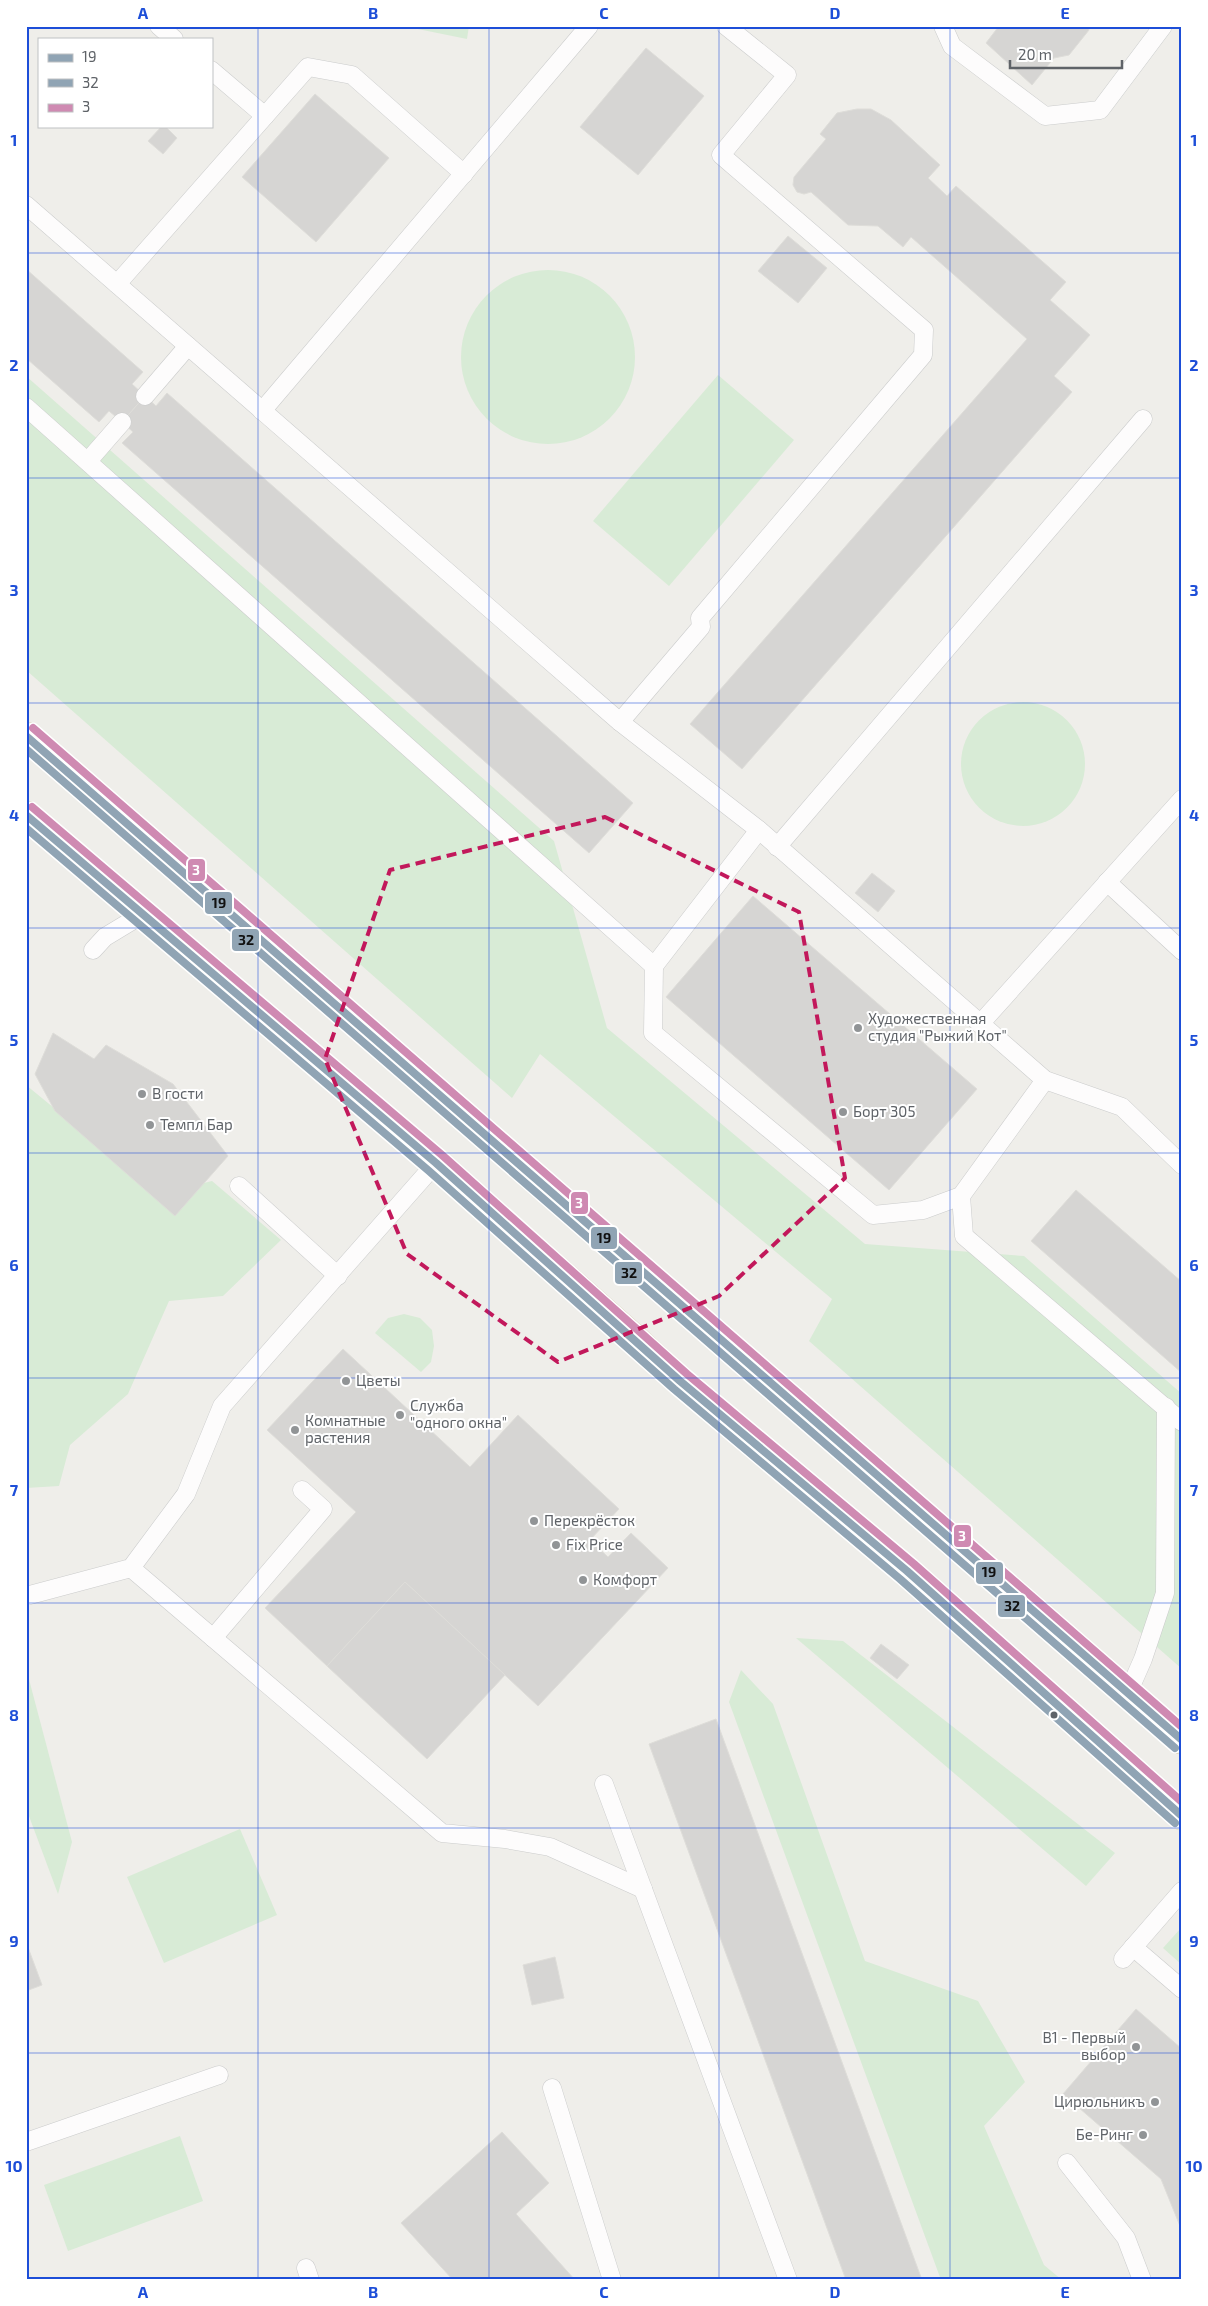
<svg xmlns="http://www.w3.org/2000/svg" width="1208" height="2306" font-family="'Exo 2',sans-serif">
  <style>
    .green { fill: #d8ebd6 }
    .building { fill: #d6d5d3; stroke: #deddd9 }
    .lines { fill: none; stroke-linecap: round; stroke-linejoin: round }
    .service-casing { stroke: #cbcccc; stroke-width: 19 }
    .primary-casing { stroke: #d7ceb8; stroke-width: 29 }
    .service { stroke: #fdfcfc; stroke-width: 18 }
    .primary { stroke: #f4f2e9; stroke-width: 28 }
    .bus-1-casing { stroke: #fff; stroke-width: 11 }
    .bus-2-casing { stroke: #fff; stroke-width: 11 }
    .bus-3-casing { stroke: #fff; stroke-width: 11 }
    .bus-1 { stroke: #90a4b4; stroke-width: 8 }
    .bus-2 { stroke: #90a4b4; stroke-width: 8 }
    .bus-3 { stroke: #cf8ab2; stroke-width: 8 }
    .marked { fill: none; stroke: #c2185b; stroke-width: 4; stroke-dasharray: 10 6; stroke-linejoin: round }
    .grid { fill: none; stroke: #1d4ed8; stroke-width: 1; stroke-opacity: 0.55 }
    .poi-dot { fill: #919496; stroke: #fff; stroke-width: 2 }
    .bus-dot { fill: #5f6368; stroke: #fff; stroke-width: 2 }
    .labels { text-anchor: middle; stroke-width: 4; stroke-linejoin: round; paint-order: stroke }
    .poi-label { font-size: 15px; fill: #5f6368; stroke: #fff; text-anchor: start }
    .line-badge { stroke: #fff; stroke-width: 2 }
    .badge-label { font-size: 14px; text-anchor: middle; font-weight: bold; fill: #fff }
    .pale-badge-label { font-size: 14px; text-anchor: middle; font-weight: bold; fill: #111 }
    .neatline { fill: none; stroke: #1d4ed8; stroke-width: 2 }
    .grid-label { font-size: 16px; text-anchor: middle; font-weight: bold; fill: #1d4ed8 }
  </style>
  <rect width="100%" height="100%" fill="#efeeea"/>
  <g class="green">
    <path d="M403,26h66l-2,13z"/>
    <circle cx="548" cy="357" r="87"/>
    <path d="M718,375l76,65 -125,146 -76,-65z"/>
    <path d="M26,376l528,465 53,187 258,216 159,12 158,138v275l-373,-328 23,-42 -292,-245 -28,44 -486,-428z"/>
    <circle cx="1023" cy="764" r="62"/>
    <path d="M26,1085l133,109 53,-13 69,59 -58,56 -54,5 -41,93 -58,51 -11,41 -33,2z"/>
    <path d="M404,1314l16,4 12,12 2,16 -3,16 -10,10 -46,-39 13,-15z"/>
    <path d="M796,1638l47,3 272,212 -29,33z"/>
    <path d="M26,1668l46,174 -14,52 -32,-86z"/>
    <path d="M741,1670l32,34 92,257 113,40 47,81 -41,44 60,139 18,15h-121l-212,-578z"/>
    <path d="M240,1829l37,86 -113,48 -37,-86z"/>
    <path d="M1181,1928l1,1v36l-19,-17z"/>
    <path d="M180,2136l23,65 -135,50 -24,-66z"/>
  </g>
  <g class="building">
    <path d="M999,26h89l1,4 -20,25 -15,3 -22,27 -46,-42z"/>
    <path d="M646,48l58,48 -66,79 -58,-48z"/>
    <path d="M315,94l74,64 -73,84 -74,-65z"/>
    <path d="M857,109h14l20,11 49,45 -12,13 19,18 9,-10 110,96 -16,18 40,35 -36,41 18,16 -330,377 -52,-45 337,-385 -116,-102 -8,10 -25,-21 -30,-1 -37,-33 -7,2 -7,-2 -4,-7 1,-8 32,-38 -6,-5 17,-21z"/>
    <path d="M162,126h3l12,12 -14,16 -15,-13z"/>
    <path d="M788,236l39,32 -29,35 -40,-32z"/>
    <path d="M26,269l117,103 -11,12 13,12 -23,26 -13,-11 -10,11 -73,-64z"/>
    <path d="M167,393l466,410 -44,50 -467,-410 11,-11 -11,-10 23,-26 11,10z"/>
    <path d="M872,873l23,18 -17,21 -23,-19z"/>
    <path d="M753,896l224,193 -88,101 -223,-193z"/>
    <path d="M53,1033l41,26 12,-14 67,39 55,72 -53,60 -120,-105 -20,-37z"/>
    <path d="M1076,1190l106,92v91l-151,-132z"/>
    <path d="M343,1349l127,118 48,-52 101,94 -29,31 18,17 23,-24 37,35 -130,138 -133,-124 -78,84 -62,-58 91,-96 -89,-82z"/>
    <path d="M405,1582l100,93 -78,84 -100,-93z"/>
    <path d="M881,1644l28,21 -12,14 -27,-21z"/>
    <path d="M716,1719l206,561h-76l-132,-359 -65,-177z"/>
    <path d="M26,1942l16,43 -16,6z"/>
    <path d="M555,1957l9,41 -32,7 -9,-40z"/>
    <path d="M1136,2009l46,40v182l-21,-52 -98,-85z"/>
    <path d="M502,2132l47,51 -33,31 59,66h-122l-52,-57z"/>
  </g>
  <g class="lines">
    <defs>
      <g id="service">
        <path d="M159,26l15,13"/>
        <path d="M943,26l9,20 93,70 55,-6 63,-84"/>
        <path d="M211,70l54,46"/>
        <path d="M26,205l594,517 139,108 286,250 77,27 60,58"/>
        <path d="M117,284l191,-217 44,8 112,99"/>
        <path d="M145,396l43,-50"/>
        <path d="M26,407l628,559 -1,67 220,182 50,-5 38,-14 84,-116"/>
        <path d="M262,411l327,-385"/>
        <path d="M88,461l34,-39"/>
        <path d="M620,722l81,-95 -1,-9 223,-263 1,-25 -203,-175 66,-80 -61,-49"/>
        <path d="M777,847l366,-428"/>
        <path d="M1107,882l75,69"/>
        <path d="M93,950l12,-13 38,-23"/>
        <path d="M654,966l105,-136"/>
        <path d="M980,1024l202,-225"/>
        <path d="M239,1186l99,90"/>
        <path d="M961,1196l3,40 218,186"/>
        <path d="M131,1568l311,265 63,6 45,8 93,42"/>
        <path d="M26,1596l105,-28 55,-74 36,-88 214,-243"/>
        <path d="M213,1638l110,-129 -21,-19"/>
        <path d="M1128,1693l15,-34 22,-66 1,-186"/>
        <path d="M604,1784l184,496"/>
        <path d="M1133,1947l49,42"/>
        <path d="M1123,1959l59,-68"/>
        <path d="M552,2088l60,192"/>
        <path d="M26,2142l193,-67"/>
        <path d="M1067,2163l59,75 16,42"/>
        <path d="M306,2268l4,12"/>
      </g>
      <g id="primary">
        <path d="M26,736l1156,1004"/>
        <path d="M26,815l410,348 198,175 46,43 227,190 275,245"/>
      </g>
    </defs>
    <use href="#service" class="service-casing"/>
    <use href="#primary" class="primary-casing"/>
    <use href="#service" class="service"/>
    <use href="#primary" class="primary"/>
    <defs>
      <g id="bus-1">
        <path d="M26,736l1156,1004"/>
        <path d="M26,815l410,348 244,218 227,190 275,245"/>
      </g>
      <g id="bus-2">
        <path d="M26,749l1149,999"/>
        <path d="M26,828l403,343 245,218 226,190 275,244"/>
      </g>
      <g id="bus-3">
        <path d="M33,728l1149,999"/>
        <path d="M32,807l410,348 245,219 227,190 268,238"/>
      </g>
    </defs>
    <use href="#bus-1" class="bus-1-casing"/>
    <use href="#bus-2" class="bus-2-casing"/>
    <use href="#bus-3" class="bus-3-casing"/>
    <use href="#bus-1" class="bus-1"/>
    <use href="#bus-2" class="bus-2"/>
    <use href="#bus-3" class="bus-3"/>
  </g>
  <path class="marked" d="M605,817l194,95 46,266 -126,118 -161,66 -151,-108 -82,-195 65,-189z"/>
  <path class="grid" d="M258,26v2254M489,26v2254M719,26v2254M950,26v2254M26,253h1156M26,478h1156M26,703h1156M26,928h1156M26,1153h1156M26,1378h1156M26,1603h1156M26,1828h1156M26,2053h1156"/>
  <g class="poi-dot">
    <circle cx="858" cy="1028" r="5"/>
    <circle cx="142" cy="1094" r="5"/>
    <circle cx="843" cy="1112" r="5"/>
    <circle cx="150" cy="1125" r="5"/>
    <circle cx="346" cy="1381" r="5"/>
    <circle cx="400" cy="1415" r="5"/>
    <circle cx="295" cy="1430" r="5"/>
    <circle cx="534" cy="1521" r="5"/>
    <circle cx="556" cy="1545" r="5"/>
    <circle cx="583" cy="1580" r="5"/>
    <circle cx="1136" cy="2047" r="5"/>
    <circle cx="1155" cy="2102" r="5"/>
    <circle cx="1143" cy="2135" r="5"/>
  </g>
  <circle class="bus-dot" cx="1054" cy="1715" r="4.5"/>
  <g class="labels">
    <g class="poi-label">
      <text x="868" y="1024">Художественная<tspan x="868" dy="17">студия "Рыжий Кот"</tspan></text>
      <text x="152" y="1099">В гости</text>
      <text x="853" y="1117">Борт 305</text>
      <text x="160" y="1130">Темпл Бар</text>
      <text x="356" y="1386">Цветы</text>
      <text x="410" y="1411">Служба<tspan x="410" dy="17">"одного окна"</tspan></text>
      <text x="305" y="1426">Комнатные<tspan x="305" dy="17">растения</tspan></text>
      <text x="544" y="1526">Перекрёсток</text>
      <text x="566" y="1550">Fix Price</text>
      <text x="593" y="1585">Комфорт</text>
      <text x="1126" y="2043" text-anchor="end">В1 - Первый<tspan x="1126" dy="17">выбор</tspan></text>
      <text x="1145" y="2107" text-anchor="end">Цирюльникъ</text>
      <text x="1133" y="2140" text-anchor="end">Бе-Ринг</text>
    </g>
  </g>
  <g class="line-badge">
    <rect x="187" y="858" width="19" height="24" rx="5" fill="#cf8ab2"/>
    <rect x="204" y="891" width="29" height="24" rx="5" fill="#90a4b4"/>
    <rect x="231" y="928" width="29" height="24" rx="5" fill="#90a4b4"/>
    <rect x="570" y="1191" width="19" height="24" rx="5" fill="#cf8ab2"/>
    <rect x="590" y="1226" width="28" height="24" rx="5" fill="#90a4b4"/>
    <rect x="614" y="1261" width="29" height="24" rx="5" fill="#90a4b4"/>
    <rect x="953" y="1524" width="19" height="24" rx="5" fill="#cf8ab2"/>
    <rect x="975" y="1561" width="29" height="24" rx="5" fill="#90a4b4"/>
    <rect x="997" y="1594" width="29" height="24" rx="5" fill="#90a4b4"/>
  </g>
  <g class="badge-label">
    <text x="196" y="875">3</text>
    <text x="579" y="1208">3</text>
    <text x="962" y="1541">3</text>
  </g>
  <g class="pale-badge-label">
    <text x="219" y="908">19</text>
    <text x="246" y="945">32</text>
    <text x="604" y="1243">19</text>
    <text x="629" y="1278">32</text>
    <text x="989" y="1577">19</text>
    <text x="1012" y="1611">32</text>
  </g>
  <rect width="1208" height="2306" fill="none" stroke="#ffffff" stroke-width="55"/>
  <rect x="38" y="38" width="175" height="90" fill="#ffffff" stroke="#bfc1c3"/>
  <rect x="48" y="54" width="25" height="8" fill="#90a4b4" stroke="#bfc1c3"/>
  <text x="82" y="62" font-size="15" fill="#5f6368">19</text>
  <rect x="48" y="79" width="25" height="8" fill="#90a4b4" stroke="#bfc1c3"/>
  <text x="82" y="88" font-size="15" fill="#5f6368">32</text>
  <rect x="48" y="104" width="25" height="8" fill="#cf8ab2" stroke="#bfc1c3"/>
  <text x="82" y="112" font-size="15" fill="#5f6368">3</text>
  <path d="M1010 60v8h112v-8" fill="none" stroke="#5f6368" stroke-width="2.5"/>
  <text x="1018" y="60" font-size="15" fill="#5f6368" stroke="#ffffff" stroke-width="4" paint-order="stroke">20 m</text>
  <rect x="28" y="28" width="1152" height="2250" class="neatline"/>
  <g class="grid-label">
    <text x="143" y="19">A</text>
    <text x="373" y="19">B</text>
    <text x="604" y="19">C</text>
    <text x="835" y="19">D</text>
    <text x="1065" y="19">E</text>
    <text x="14" y="146">1</text>
    <text x="1194" y="146">1</text>
    <text x="14" y="371">2</text>
    <text x="1194" y="371">2</text>
    <text x="14" y="596">3</text>
    <text x="1194" y="596">3</text>
    <text x="14" y="821">4</text>
    <text x="1194" y="821">4</text>
    <text x="14" y="1046">5</text>
    <text x="1194" y="1046">5</text>
    <text x="14" y="1271">6</text>
    <text x="1194" y="1271">6</text>
    <text x="14" y="1496">7</text>
    <text x="1194" y="1496">7</text>
    <text x="14" y="1721">8</text>
    <text x="1194" y="1721">8</text>
    <text x="14" y="1947">9</text>
    <text x="1194" y="1947">9</text>
    <text x="14" y="2172">10</text>
    <text x="1194" y="2172">10</text>
    <text x="143" y="2298">A</text>
    <text x="373" y="2298">B</text>
    <text x="604" y="2298">C</text>
    <text x="835" y="2298">D</text>
    <text x="1065" y="2298">E</text>
  </g>
</svg>
